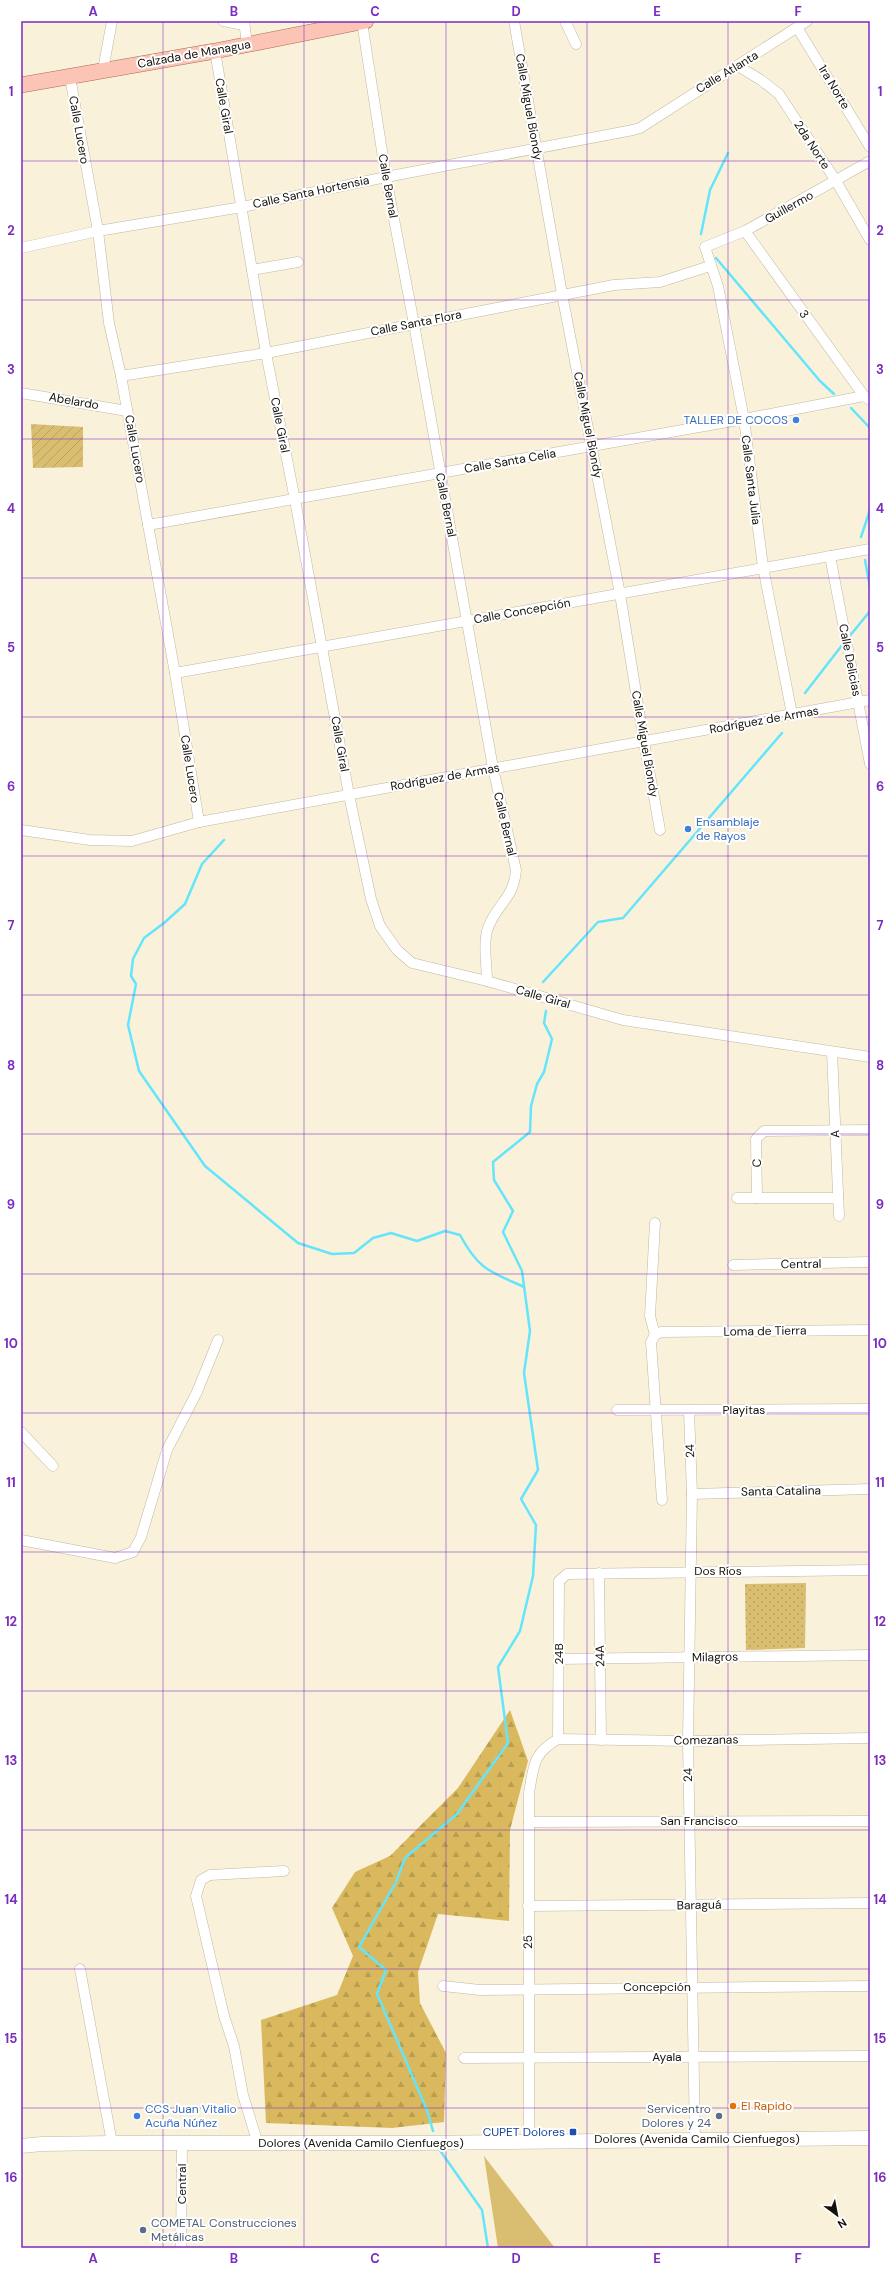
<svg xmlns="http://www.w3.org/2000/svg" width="891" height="2269" font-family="'DM Sans',sans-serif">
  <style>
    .grass { fill: #d9bd71 }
    .forest { fill: url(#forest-firs) }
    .park { fill: url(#park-dots) }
    .garden { fill: url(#garden-furrows) }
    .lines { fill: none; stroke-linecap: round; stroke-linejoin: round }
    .stream { stroke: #64e5fb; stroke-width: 2.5 }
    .minor-casing { stroke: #bfb7a1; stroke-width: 11 }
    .secondary-casing { stroke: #bfb7a1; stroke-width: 15 }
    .primary-casing { stroke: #a86b58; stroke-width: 16 }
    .minor { stroke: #fff; stroke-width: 10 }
    .secondary { stroke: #fff; stroke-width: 14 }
    .primary { stroke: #fbc4b5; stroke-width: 15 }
    .grid { fill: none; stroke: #7b2cbf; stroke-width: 1; stroke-opacity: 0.55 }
    .shop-dot { fill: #3f7fe0; stroke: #fff; stroke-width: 1.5 }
    .food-dot { fill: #e8710a; stroke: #fff; stroke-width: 1.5 }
    .service-dot { fill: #5c6f8a; stroke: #fff; stroke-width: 1.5 }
    .transit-dot { fill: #1a4fb4; stroke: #fff; stroke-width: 1.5 }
    .labels { text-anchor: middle; stroke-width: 4; stroke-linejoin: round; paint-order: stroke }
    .street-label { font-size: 12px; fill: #141109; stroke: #fff }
    .shop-label { font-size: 12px; fill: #366cbe; stroke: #fff; text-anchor: start }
    .food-label { font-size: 12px; fill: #c56008; stroke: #fff; text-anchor: start }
    .service-label { font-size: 12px; fill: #4e5e75; stroke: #fff; text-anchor: end }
    .transit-label { font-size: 12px; fill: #164399; stroke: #fff; text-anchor: end }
    .neatline { fill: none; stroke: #7b2cbf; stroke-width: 1.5 }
    .grid-label { font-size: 13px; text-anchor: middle; font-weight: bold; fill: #7b2cbf }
  </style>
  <defs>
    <pattern id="forest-firs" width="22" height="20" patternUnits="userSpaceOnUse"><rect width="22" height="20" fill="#dab95e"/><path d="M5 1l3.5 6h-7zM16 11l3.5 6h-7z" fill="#ba9e50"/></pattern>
    <pattern id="park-dots" width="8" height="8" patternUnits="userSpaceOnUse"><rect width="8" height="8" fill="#d9bd71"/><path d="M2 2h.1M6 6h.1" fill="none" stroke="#b9a160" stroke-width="1.8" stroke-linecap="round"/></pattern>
    <pattern id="garden-furrows" width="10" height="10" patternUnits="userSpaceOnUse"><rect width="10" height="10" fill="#d9bd71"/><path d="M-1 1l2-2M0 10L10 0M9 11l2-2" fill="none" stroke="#b9a160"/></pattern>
  </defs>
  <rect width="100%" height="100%" fill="#faf1da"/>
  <path class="grass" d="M484,2156l71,92h-57z"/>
  <path class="forest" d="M510,1710l18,51 -18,69 -1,91 -71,-7 -20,58 2,31 26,50 -2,69 -52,6 -126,-5 -5,-103 76,-25 16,-39 -21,-48 23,-36 35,-16 68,-68z"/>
  <path class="park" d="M806,1583l-1,65 -59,2 -1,-66z"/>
  <path class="garden" d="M31,424l52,3v40l-50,1z"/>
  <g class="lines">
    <g class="stream">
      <path d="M701,234l9,-44 18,-37"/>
      <path d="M716,258l104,123 14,13"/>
      <path d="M851,408l19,20"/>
      <path d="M861,537l9,-27"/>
      <path d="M865,560l5,27"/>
      <path d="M849,637l21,-26"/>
      <path d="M805,693l38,-49"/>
      <path d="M224,840l-22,24 -17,40 -21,19 -20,15 -11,21 -2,17 5,8 -8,41 11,46 66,95 93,77 34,11 22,-1 19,-15 18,-5 26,8 28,-10 15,4c19,35 29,36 64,52"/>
      <path d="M543,982l55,-60 25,-4 159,-185"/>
      <path d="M433,2131l-6,-21 -50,-116 9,-24 -27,-23 37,-65 9,-24 52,-44 51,-71 -10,-76 22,-36 13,-55 3,-51 -15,-26 17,-29 -14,-97 6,-42 -8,-60 -19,-39 10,-21 -19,-31 -1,-18 37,-30 1,-26 6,-22 7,-12 8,-33 -8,-16 2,-12"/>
      <path d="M439,2149l43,61 6,38"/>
    </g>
    <defs>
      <g id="minor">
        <path d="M223,21l21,4"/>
        <path d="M244,21l3,23"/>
        <path d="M514,21l48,273 58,300 24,148 16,88"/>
        <path d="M565,21l11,23"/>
        <path d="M362,22l24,155 28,147 79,444 23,102c-2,30 -22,36 -29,61 -4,15 0,35 0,50"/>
        <path d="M798,29l72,118"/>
        <path d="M215,51l51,302 29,147 54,295 22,104 9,27 17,24 15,13 75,18 136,39 247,37"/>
        <path d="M738,66l23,14 18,14 57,87 34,59"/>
        <path d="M103,70l9,-49"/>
        <path d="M70,77l28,154 11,92 12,53 54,297 24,149"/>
        <path d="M745,231l119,165 6,4"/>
        <path d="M21,248l77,-17 144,-24 144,-30 247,-47 7,-2 167,-107"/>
        <path d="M252,270l46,-8"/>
        <path d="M121,376l145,-23 348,-68 46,-3 50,-16"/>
        <path d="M21,393l106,18"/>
        <path d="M148,525l596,-106 120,-23"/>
        <path d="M830,556l40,208"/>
        <path d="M175,673l695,-124"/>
        <path d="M792,714l-29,-147 -19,-148 -26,-133 -13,-39 40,-16 125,-70"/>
        <path d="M21,830l69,10 42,1 67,-19 671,-122"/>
        <path d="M832,1052l7,164"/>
        <path d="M737,1198h101"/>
        <path d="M757,1198l-1,-59 8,-8 106,-1"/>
        <path d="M655,1223l-5,93 5,19"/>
        <path d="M733,1265l137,-3"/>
        <path d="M617,1410l253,-1"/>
        <path d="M689,1410l3,84 -4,247 7,398"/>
        <path d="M21,1432l32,34"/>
        <path d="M692,1494l178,-5"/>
        <path d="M662,1500l-11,-158 4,-7 6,-3 209,-2"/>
        <path d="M21,1540l94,18 18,-6 8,-15 26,-87 30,-58 21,-52"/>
        <path d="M599,1573l2,167"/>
        <path d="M559,1659l311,-4"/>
        <path d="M558,1739l1,-158 8,-7 303,-4"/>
        <path d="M529,1822l341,-1"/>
        <path d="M528,1906l342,-3"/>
        <path d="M80,1969l32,174"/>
        <path d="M443,1986l37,4 390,-4"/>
        <path d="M464,2058l406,-2"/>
        <path d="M529,2141v-348c5,-27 3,-39 29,-54l130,2 182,-3"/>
        <path d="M258,2144l-15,-49 -9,-49 -10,-30 -28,-120 5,-16 9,-5 74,-4"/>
        <path d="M181,2248l1,-104"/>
      </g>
      <path id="secondary" d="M21,2146l21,-2 70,-1h303l455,-5"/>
      <path id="primary" d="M21,85l194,-34 151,-30"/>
    </defs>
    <use href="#minor" class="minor-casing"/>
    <use href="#secondary" class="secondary-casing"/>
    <use href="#primary" class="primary-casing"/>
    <use href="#minor" class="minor"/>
    <use href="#secondary" class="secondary"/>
    <use href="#primary" class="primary"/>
  </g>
  <path class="grid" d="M163,21v2227M304,21v2227M446,21v2227M587,21v2227M728,21v2227M21,161h849M21,300h849M21,439h849M21,578h849M21,717h849M21,856h849M21,995h849M21,1134h849M21,1274h849M21,1413h849M21,1552h849M21,1691h849M21,1830h849M21,1969h849M21,2108h849"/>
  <g class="shop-dot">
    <circle cx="796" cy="420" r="4"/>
    <circle cx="688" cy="829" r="4"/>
    <circle cx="137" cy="2116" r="4"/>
  </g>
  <circle class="food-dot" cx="733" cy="2106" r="4"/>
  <g class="service-dot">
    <circle cx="719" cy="2116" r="4"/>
    <circle cx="143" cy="2230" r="4"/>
  </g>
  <rect class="transit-dot" x="569" y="2128" width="8" height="8" rx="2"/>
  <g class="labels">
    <g class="street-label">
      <text transform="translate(194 54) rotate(-10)" y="4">Calzada de Managua</text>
      <text transform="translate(727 72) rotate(-31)" y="4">Calle Atlanta</text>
      <text transform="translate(834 87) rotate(59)" y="4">1ra Norte</text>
      <text transform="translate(224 106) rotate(80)" y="4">Calle Giral</text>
      <text transform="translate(529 107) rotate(80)" y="4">Calle Miguel Biondy</text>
      <text transform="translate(79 130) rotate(80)" y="4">Calle Lucero</text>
      <text transform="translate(812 145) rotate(57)" y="4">2da Norte</text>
      <text transform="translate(388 186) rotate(80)" y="4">Calle Bernal</text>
      <text transform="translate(311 192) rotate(-12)" y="4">Calle Santa Hortensia</text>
      <text transform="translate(789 207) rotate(-29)" y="4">Guillermo</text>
      <text transform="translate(804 314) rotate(55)" y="4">3</text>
      <text transform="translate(416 323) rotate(-11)" y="4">Calle Santa Flora</text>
      <text transform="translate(74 401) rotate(10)" y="4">Abelardo</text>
      <text transform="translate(280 425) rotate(79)" y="4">Calle Giral</text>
      <text transform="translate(588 425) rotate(79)" y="4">Calle Miguel Biondy</text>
      <text transform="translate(135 449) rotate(80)" y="4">Calle Lucero</text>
      <text transform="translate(510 461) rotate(-10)" y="4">Calle Santa Celia</text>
      <text transform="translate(751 480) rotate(83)" y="4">Calle Santa Julia</text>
      <text transform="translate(446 505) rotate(79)" y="4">Calle Bernal</text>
      <text transform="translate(522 611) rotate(-10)" y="4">Calle Concepción</text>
      <text transform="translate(850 660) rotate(79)" y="4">Calle Delicias</text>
      <text transform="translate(764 720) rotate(-10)" y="4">Rodríguez de Armas</text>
      <text transform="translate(340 744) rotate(80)" y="4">Calle Giral</text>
      <text transform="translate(645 744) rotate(80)" y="4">Calle Miguel Biondy</text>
      <text transform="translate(190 769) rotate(81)" y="4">Calle Lucero</text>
      <text transform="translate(445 777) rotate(-10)" y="4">Rodríguez de Armas</text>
      <text transform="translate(505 824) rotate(77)" y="4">Calle Bernal</text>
      <text transform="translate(543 997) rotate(16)" y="4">Calle Giral</text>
      <text transform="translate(835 1134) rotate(-92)" y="4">A</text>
      <text transform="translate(757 1163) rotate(-91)" y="4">C</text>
      <text transform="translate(801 1264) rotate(-1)" y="4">Central</text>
      <text transform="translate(765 1331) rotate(-1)" y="4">Loma de Tierra</text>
      <text x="744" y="1414">Playitas</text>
      <text transform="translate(690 1451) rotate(-92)" y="4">24</text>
      <text transform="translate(781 1491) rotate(-1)" y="4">Santa Catalina</text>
      <text x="718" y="1575">Dos Ríos</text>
      <text transform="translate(559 1654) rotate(-90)" y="4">24B</text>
      <text transform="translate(600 1656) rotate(-91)" y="4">24A</text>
      <text transform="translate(715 1657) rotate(-1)" y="4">Milagros</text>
      <text transform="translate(706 1740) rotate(-1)" y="4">Comezanas</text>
      <text transform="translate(688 1775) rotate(-91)" y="4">24</text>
      <text x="699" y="1825">San Francisco</text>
      <text transform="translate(699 1905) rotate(-1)" y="4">Baraguá</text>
      <text transform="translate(528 1942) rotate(-91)" y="4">25</text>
      <text x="657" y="1991">Concepción</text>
      <text x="667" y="2061">Ayala</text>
      <text x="697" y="2143">Dolores (Avenida Camilo Cienfuegos)</text>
      <text x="361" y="2147">Dolores (Avenida Camilo Cienfuegos)</text>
      <text transform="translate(182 2184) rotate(-90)" y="4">Central</text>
    </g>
    <g class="shop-label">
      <text x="788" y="424" text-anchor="end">TALLER DE COCOS</text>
      <text x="696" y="826">Ensamblaje<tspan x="696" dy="14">de Rayos</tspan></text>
      <text x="145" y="2113">CCS Juan Vitalio<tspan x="145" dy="14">Acuña Núñez</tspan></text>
    </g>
    <g class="food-label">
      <text x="741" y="2110">El Rapido</text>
    </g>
    <g class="service-label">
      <text x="711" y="2113">Servicentro<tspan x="711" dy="14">Dolores y 24</tspan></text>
      <text x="151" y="2227" text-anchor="start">COMETAL Construcciones<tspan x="151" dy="14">Metálicas</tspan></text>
    </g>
    <g class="transit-label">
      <text x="565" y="2136">CUPET Dolores</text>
    </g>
  </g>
  <rect width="891" height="2269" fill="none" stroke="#ffffff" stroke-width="44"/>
  <g transform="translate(837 2215) rotate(148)" stroke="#ffffff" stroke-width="3" paint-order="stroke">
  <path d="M0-3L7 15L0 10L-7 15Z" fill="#141109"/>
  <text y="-6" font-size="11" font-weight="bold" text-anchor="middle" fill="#141109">N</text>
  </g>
  <rect x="22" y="22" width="847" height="2225" class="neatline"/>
  <g class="grid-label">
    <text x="93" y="16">A</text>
    <text x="234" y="16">B</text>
    <text x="375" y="16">C</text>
    <text x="516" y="16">D</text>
    <text x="657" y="16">E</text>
    <text x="798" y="16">F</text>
    <text x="11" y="96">1</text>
    <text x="880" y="96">1</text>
    <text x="11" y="235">2</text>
    <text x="880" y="235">2</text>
    <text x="11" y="374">3</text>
    <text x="880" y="374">3</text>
    <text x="11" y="513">4</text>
    <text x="880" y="513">4</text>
    <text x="11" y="652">5</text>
    <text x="880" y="652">5</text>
    <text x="11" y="791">6</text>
    <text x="880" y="791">6</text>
    <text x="11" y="930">7</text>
    <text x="880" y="930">7</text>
    <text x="11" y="1070">8</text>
    <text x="880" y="1070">8</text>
    <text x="11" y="1209">9</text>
    <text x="880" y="1209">9</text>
    <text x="11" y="1348">10</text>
    <text x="880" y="1348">10</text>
    <text x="11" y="1487">11</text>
    <text x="880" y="1487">11</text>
    <text x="11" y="1626">12</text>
    <text x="880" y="1626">12</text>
    <text x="11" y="1765">13</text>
    <text x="880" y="1765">13</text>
    <text x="11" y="1904">14</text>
    <text x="880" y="1904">14</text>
    <text x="11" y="2043">15</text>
    <text x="880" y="2043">15</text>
    <text x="11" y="2182">16</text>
    <text x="880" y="2182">16</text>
    <text x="93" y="2263">A</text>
    <text x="234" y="2263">B</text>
    <text x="375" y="2263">C</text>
    <text x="516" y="2263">D</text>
    <text x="657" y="2263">E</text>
    <text x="798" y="2263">F</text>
  </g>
</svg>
